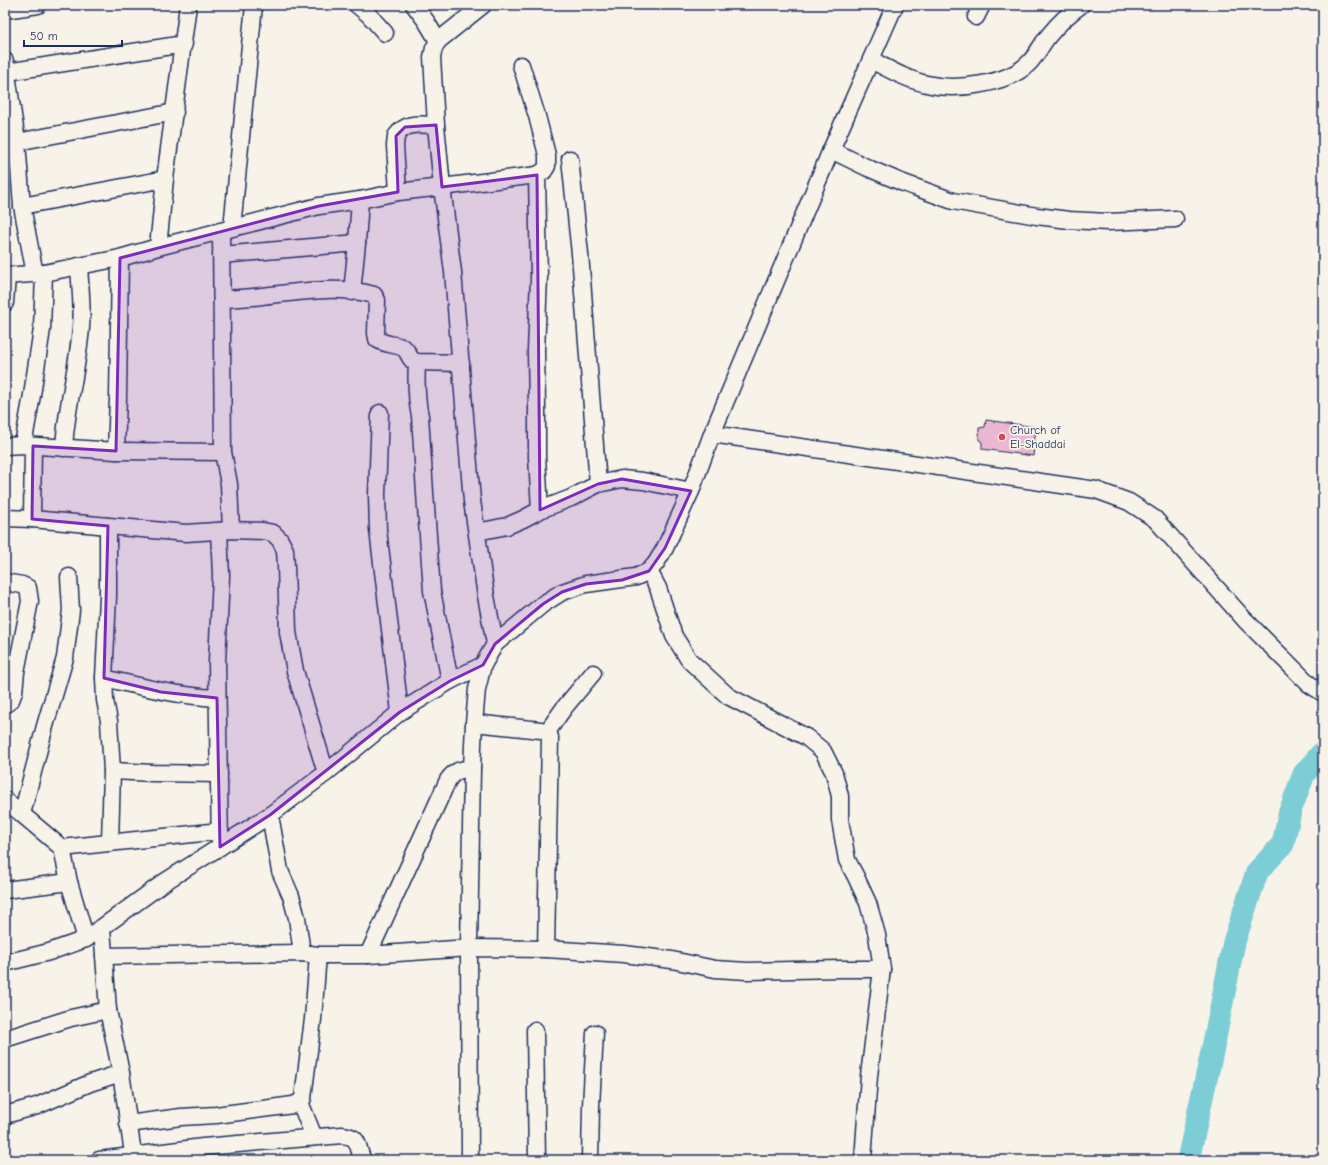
<svg xmlns="http://www.w3.org/2000/svg" width="1328" height="1165" font-family="'Comic Neue',sans-serif">
  <style>
    .lines { fill: none; stroke-linecap: round; stroke-linejoin: round }
    .river { stroke: #7ccdd5; stroke-width: 23 }
    .building { fill: #ecb7d2; stroke: #1b2f5e }
    .minor-casing { stroke: #1b2f5e; stroke-width: 19 }
    .minor { stroke: #f7f3e8; stroke-width: 16 }
    .marked { fill: #7b2cbf; fill-opacity: 0.2; stroke: #7b2cbf; stroke-width: 3; stroke-linejoin: round }
    .poi-dot { fill: #d1495b; stroke: #f7f3e8; stroke-width: 1.5 }
    .labels { text-anchor: middle; stroke-width: 3.5; stroke-linejoin: round; paint-order: stroke }
    .poi-label { font-size: 12px; fill: #1b2f5e; stroke: #f7f3e8; text-anchor: start }
  </style>
  <rect width="100%" height="100%" fill="#f7f3e8"/>
  <filter id="ink" filterUnits="userSpaceOnUse"><feTurbulence type="fractalNoise" baseFrequency=".025" numOctaves="2"/><feDisplacementMap in="SourceGraphic" scale="8" xChannelSelector="R" yChannelSelector="G"/><feConvolveMatrix kernelMatrix="1 2 1 2 8 2 1 2 1" color-interpolation-filters="sRGB"/></filter>
  <g filter="url(#ink)">
    <g class="lines">
      <path class="river" d="M1188,1160l26,-117 20,-101 23,-70 26,-28 7,-33 14,-37 19,-22"/>
    </g>
    <path class="building" d="M986,420l50,7 -3,29 -51,-7v-7l-3,-2v-12l6,-1z"/>
    <g class="lines">
      <defs>
        <g id="minor">
          <path d="M357,5l11,9 17,19"/>
          <path d="M414,5l12,16 12,20"/>
          <path d="M483,5l-45,36 -4,7 -2,9 4,68 6,62 95,-12 7,-4 3,-5v-11l-10,-39 -16,-51"/>
          <path d="M5,10l33,-5"/>
          <path d="M976,17l6,-12"/>
          <path d="M871,60c18,9 36,20 56,24 28,7 80,1 102,-21 8,-8 13,-20 21,-29 9,-11 20,-21 31,-29"/>
          <path d="M5,61l12,81 5,64 13,68"/>
          <path d="M7,72l177,-28"/>
          <path d="M17,142l158,-30"/>
          <path d="M831,150l37,18 33,14 52,19 84,15 32,4 39,2 67,-3"/>
          <path d="M570,159l10,95 18,230"/>
          <path d="M537,175l2,102 -3,74 1,56v50l3,53"/>
          <path d="M398,192l-3,-46 1,-10c11,-15 23,-11 40,-11"/>
          <path d="M22,206l143,-27"/>
          <path d="M232,228l22,-223"/>
          <path d="M221,231l2,221 6,32 2,46"/>
          <path d="M357,243l3,-43"/>
          <path d="M158,247l7,-68 23,-174"/>
          <path d="M221,255l136,-12 -5,49"/>
          <path d="M5,276l39,-3 76,-15 38,-11 161,-41 41,-6 38,-8 44,-5 11,85 19,229 14,95 9,48"/>
          <path d="M222,299c13,-1 27,-1 40,-3 37,-4 75,-11 112,-1l3,5 -1,33 1,6c8,7 20,4 28,10 3,3 4,8 7,11l5,2 44,1"/>
          <path d="M5,303l2,-27"/>
          <path d="M417,362c-1,19 -1,36 3,54l6,92 6,83 18,90"/>
          <path d="M380,413l-3,81 1,36 22,182"/>
          <path d="M712,434l384,56 33,12 26,17 90,101 64,64 14,9"/>
          <path d="M23,445l9,-50 10,-66 2,-56"/>
          <path d="M5,446l18,-1 93,6 2,-53 2,-140"/>
          <path d="M64,448c2,-41 14,-80 17,-121 2,-20 -1,-41 -2,-61"/>
          <path d="M116,451l107,1"/>
          <path d="M5,518l27,1 154,14 45,-3 32,1 10,2 7,7 5,10 1,16 2,66 7,39 31,102"/>
          <path d="M32,519l1,-73"/>
          <path d="M108,526v71l-4,81 1,22 4,21 3,50 -2,72"/>
          <path d="M219,531l2,45 -4,86 3,185"/>
          <path d="M477,532l30,-6 16,-7 17,-9 31,-12 27,-14 24,-5 21,2 48,10"/>
          <path d="M649,571l9,17 16,48 15,24 39,36 78,41 17,14 11,22 6,23v24l7,40 9,17 12,26 9,32 5,34 -13,107 -6,84"/>
          <path d="M5,582l17,3 6,3 2,13 -14,71 -2,20 -3,8 -6,5"/>
          <path d="M104,678c38,9 74,18 113,20"/>
          <path d="M474,723l67,7 6,2 3,5 -4,212"/>
          <path d="M547,732l17,-24 29,-35"/>
          <path d="M112,771l41,2 66,1"/>
          <path d="M5,800l57,48 7,34 17,57"/>
          <path d="M22,814l23,-88 20,-68 6,-48 -2,-33"/>
          <path d="M270,815l10,56 11,25 6,22 5,35"/>
          <path d="M62,848l158,-17"/>
          <path d="M5,890l64,-8"/>
          <path d="M102,928l6,82 13,63 13,87"/>
          <path d="M368,955l80,-175c7,-10 12,-10 24,-12"/>
          <path d="M104,956l198,-3 16,2h50l101,-7 77,1 78,5 48,6 43,9 32,2 94,-2h41"/>
          <path d="M5,963l44,-11 37,-13 80,-58 104,-66 56,-42 74,-61 50,-31 33,-16"/>
          <path d="M535,1030l2,130"/>
          <path d="M5,1039l66,-21 37,-8"/>
          <path d="M300,1102l14,35"/>
          <path d="M5,1115l32,-9 53,-23 31,-10"/>
          <path d="M128,1124l53,-7 35,-2 77,-10 7,-3 3,-4 1,-8 9,-71 5,-64"/>
          <path d="M99,1160l104,-13 139,-12c20,2 14,12 21,25"/>
          <path d="M470,1160l-1,-212 3,-180 2,-45 3,-34 6,-24 12,-21 48,-40 19,-12 24,-8 50,-7 13,-6 7,-8 9,-15 26,-57 21,-57 119,-284 64,-145"/>
          <path d="M590,1160l1,-54 4,-73"/>
        </g>
      </defs>
      <use href="#minor" class="minor-casing"/>
      <use href="#minor" class="minor"/>
    </g>
  </g>
  <path class="marked" d="M436,125l6,62 95,-12 3,335 58,-26 24,-5 69,12 -26,57 -16,23 -27,9 -36,4 -24,8 -19,12 -48,40 -12,21 -33,16 -50,31 -130,103 -50,32 -3,-149 -56,-6 -57,-14 4,-152 -76,-7 1,-73 83,5 4,-193 199,-52 79,-14 -2,-56 9,-9z"/>
  <circle class="poi-dot" cx="1002" cy="437" r="4"/>
  <g class="labels">
    <g class="poi-label">
      <text x="1010" y="434">Church of<tspan x="1010" dy="14">El-Shaddai</tspan></text>
    </g>
  </g>
  <rect width="1328" height="1165" fill="none" stroke="#f7f3e8" stroke-width="20"/>
  <rect x="10" y="10" width="1308" height="1145" fill="none" stroke="#1b2f5e" stroke-width="1.5" filter="url(#ink)"/>
  <path d="M24 40v6h98v-6" fill="none" stroke="#1b2f5e" stroke-width="2"/>
  <text x="30" y="40" font-size="12" fill="#1b2f5e" stroke="#f7f3e8" stroke-width="3" paint-order="stroke">50 m</text>
</svg>
